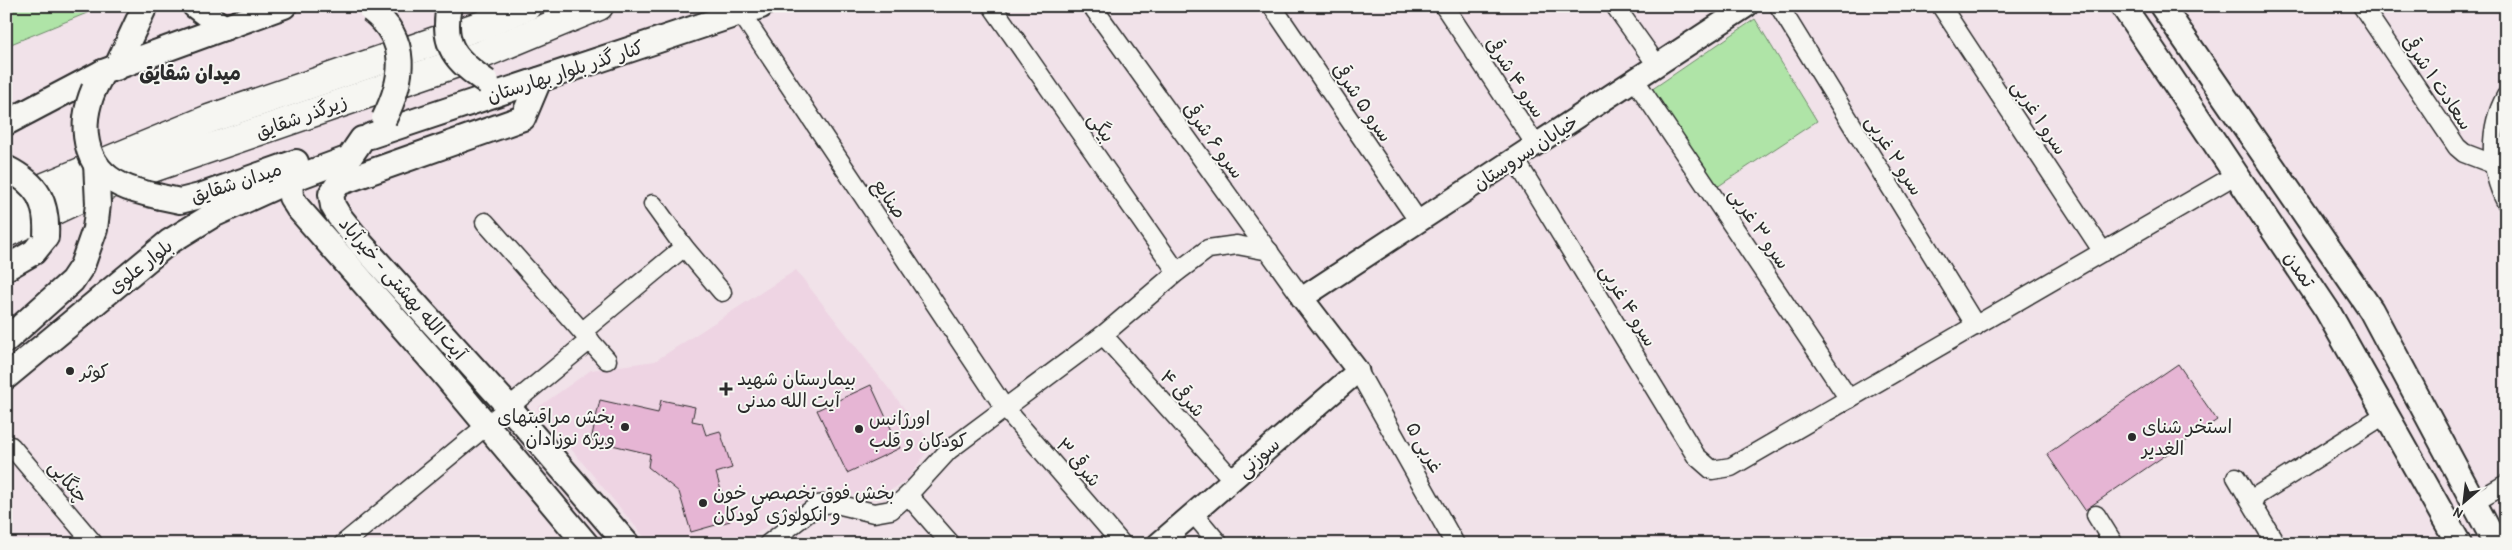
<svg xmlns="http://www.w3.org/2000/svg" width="2512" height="550" font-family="'Patrick Hand','Playpen Sans Arabic',sans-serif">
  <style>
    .built { fill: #eed4e3 }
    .green { fill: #afe4a7; stroke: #6d8869 }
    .building { fill: #e6b5d4; stroke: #2b2b2b }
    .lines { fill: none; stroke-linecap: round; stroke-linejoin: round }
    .minor-casing { stroke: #2b2b2b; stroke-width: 21 }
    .tertiary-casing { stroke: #2b2b2b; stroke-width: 25 }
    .secondary-casing { stroke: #2b2b2b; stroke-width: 28 }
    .primary-casing { stroke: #2b2b2b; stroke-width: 31 }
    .minor { stroke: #f6f6f2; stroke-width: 18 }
    .tertiary { stroke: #f6f6f2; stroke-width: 21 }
    .secondary { stroke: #f6f6f2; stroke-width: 24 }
    .primary { stroke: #f6f6f2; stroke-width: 28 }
    .secondary-bridge-casing { stroke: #2b2b2b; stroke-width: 28; stroke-linecap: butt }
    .secondary-bridge { stroke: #f6f6f2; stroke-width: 24 }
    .poi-dot { fill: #2b2b2b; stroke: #f6f6f2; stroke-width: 2 }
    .labels { text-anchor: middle; stroke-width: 4; stroke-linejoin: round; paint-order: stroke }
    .street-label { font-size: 19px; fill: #2b2b2b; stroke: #f6f6f2 }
    .poi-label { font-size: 19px; fill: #2b2b2b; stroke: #f6f6f2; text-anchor: start }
    .neighbourhood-label { font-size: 20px; font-weight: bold; fill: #2b2b2b; stroke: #f6f6f2 }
  </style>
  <rect width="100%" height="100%" fill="#f1e2e9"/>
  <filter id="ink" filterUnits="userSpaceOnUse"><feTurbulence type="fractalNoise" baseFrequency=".02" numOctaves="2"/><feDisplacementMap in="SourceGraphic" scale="10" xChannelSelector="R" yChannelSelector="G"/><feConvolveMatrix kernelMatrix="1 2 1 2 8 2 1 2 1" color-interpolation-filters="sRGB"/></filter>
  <g filter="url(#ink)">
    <path class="built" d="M796,270l136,174 -25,36 -27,17 -51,-3 -10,-5 -77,55h-92l-113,-136 54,-38 64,-9z"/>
    <g class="green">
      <path d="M6,6h89l-8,7 -76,31 -5,4z"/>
      <path d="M1755,19l62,102 -100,66 -66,-97z"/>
    </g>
    <g class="building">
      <path d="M2178,364l39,56 -132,90 -38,-56z"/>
      <path d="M871,385l29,63 -53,25 -30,-63z"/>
      <path d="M600,400l58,13 3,-13 34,7 -3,14 10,2 4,12 14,-4 12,37 -16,5 14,48 -39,11 -12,-40 -31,-25 2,-13 -59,-14z"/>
    </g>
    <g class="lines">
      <defs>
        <g id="minor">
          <path d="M992,6l185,266"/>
          <path d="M1092,6l210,292"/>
          <path d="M1272,6l147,216"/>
          <path d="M1444,6l92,139"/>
          <path d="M1615,6l42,59"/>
          <path d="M1779,6l197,320"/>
          <path d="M1941,6l162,246"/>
          <path d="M2362,6l95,141 7,6 29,11"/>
          <path d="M741,13l263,394 118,137"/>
          <path d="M1635,80l214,319"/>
          <path d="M2506,96c-18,32 -17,74 0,106"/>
          <path d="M1515,159l181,297 16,14 19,-3 506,-293"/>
          <path d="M653,204l31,43 38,45"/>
          <path d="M485,222l122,138"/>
          <path d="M583,331l101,-84"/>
          <path d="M1103,335l129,144"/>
          <path d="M1358,371l97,173"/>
          <path d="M11,446l83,98"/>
          <path d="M2236,477l40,67"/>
          <path d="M908,495l43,49"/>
          <path d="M2250,500l136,-86"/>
          <path d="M2473,503l33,-19"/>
          <path d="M1193,513l26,31"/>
          <path d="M2096,515l18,29"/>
          <path d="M343,544l247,-204"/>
          <path d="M768,544l50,-39 14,-2 42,10 17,-3 17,-15 41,-45 154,-115 74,-63 31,-23 29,-4 32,6"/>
        </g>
        <path id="tertiary" d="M1158,544l200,-173 -56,-73 445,-292"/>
        <g id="secondary">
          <path d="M195,6l29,22"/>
          <path d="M2123,6l204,304 132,234"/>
          <path d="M2162,6l209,304 125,234"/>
          <path d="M116,68l29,-62"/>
          <path d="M539,80l-16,38 -184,65 -8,11 2,12 6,10 23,29 146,161 119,138"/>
          <path d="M94,89l9,-17 181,-66"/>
          <path d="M6,123l97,-51"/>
          <path d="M370,136l391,-130"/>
          <path d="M290,180l1,17 7,11 145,165 143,171"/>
          <path d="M161,197l19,4 20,-5 96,-34"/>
          <path d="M6,268l28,-16 12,-15"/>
          <path d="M6,340l66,-59 10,-15 13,-37"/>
          <path d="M6,377l163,-135 44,-27 77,-35 59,-22 13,-19"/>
        </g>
        <g id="primary">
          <path d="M6,203l203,-84 273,-94 45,-19"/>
          <path d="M6,233l117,-55 360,-124 116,-48"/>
        </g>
      </defs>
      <use href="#minor" class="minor-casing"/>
      <use href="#tertiary" class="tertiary-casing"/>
      <use href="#secondary" class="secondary-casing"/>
      <use href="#primary" class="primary-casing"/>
      <use href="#minor" class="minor"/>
      <use href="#tertiary" class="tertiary"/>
      <use href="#secondary" class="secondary"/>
      <use href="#primary" class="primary"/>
      <defs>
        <g id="secondary-bridge">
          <path d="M449,6c-8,40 7,55 38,76"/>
          <path d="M371,10c39,30 33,69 13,109"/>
          <path d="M94,89c-15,35 -12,78 27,96 12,6 27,9 40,12"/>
          <path d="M6,168c32,16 42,34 40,69"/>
          <path d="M95,229l3,-25 -2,-41"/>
        </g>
      </defs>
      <use href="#secondary-bridge" class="secondary-bridge-casing"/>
      <use href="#secondary-bridge" class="secondary-bridge"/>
    </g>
  </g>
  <g class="poi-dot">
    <circle cx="70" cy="371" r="5"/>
    <path d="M723.5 381.5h5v5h5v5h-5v5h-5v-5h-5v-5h5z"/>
    <circle cx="625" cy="427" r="5"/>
    <circle cx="859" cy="429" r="5"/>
    <circle cx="2132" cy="437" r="5"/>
    <circle cx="703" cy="503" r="5"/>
  </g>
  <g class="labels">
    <g class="street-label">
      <text transform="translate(565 71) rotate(-18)" y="7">کنار گذر بلوار بهارستان</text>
      <text transform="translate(1516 77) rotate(57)" y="7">سرو ۴ شرقی</text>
      <text transform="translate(2438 82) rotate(56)" y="7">سعادت ۱ شرقی</text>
      <text transform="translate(1363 102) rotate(56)" y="7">سرو ۵ شرقی</text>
      <text transform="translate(301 116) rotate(-20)" y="7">زیرگذر شقایق</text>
      <text transform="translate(2040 117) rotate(57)" y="7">سرو ۱ غربی</text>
      <text transform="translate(1102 127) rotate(55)" y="7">بیگی</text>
      <text transform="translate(1214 140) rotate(54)" y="7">سرو ۶ شرقی</text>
      <text transform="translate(1525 152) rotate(-33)" y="7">خیابان سروستان</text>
      <text transform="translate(1895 155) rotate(58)" y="7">سرو ۲ غربی</text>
      <text transform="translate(236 182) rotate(-18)" y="7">میدان شقایق</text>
      <text transform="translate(890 198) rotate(56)" y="7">صنایع</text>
      <text transform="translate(1760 228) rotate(56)" y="7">سرو ۳ غربی</text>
      <text transform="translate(140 266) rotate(-38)" y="7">بلوار علوی</text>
      <text transform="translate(2300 269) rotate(56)" y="7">تمدن</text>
      <text transform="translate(403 288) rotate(49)" y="7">آیت الله بهشتی - خیرآباد</text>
      <text transform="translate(1629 305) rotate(59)" y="7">سرو ۴ غربی</text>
      <text transform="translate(1183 393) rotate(48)" y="7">شرقی ۴</text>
      <text transform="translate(1425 447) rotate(61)" y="7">غربی ۵</text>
      <text transform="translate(1258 457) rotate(-41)" y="7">سوزنی</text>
      <text transform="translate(1079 462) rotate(49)" y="7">شرقی ۳</text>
      <text transform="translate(69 481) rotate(50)" y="7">چنگایی</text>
    </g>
    <g class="poi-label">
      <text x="80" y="378">کوثر</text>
      <text x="737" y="385">بیمارستان شهید<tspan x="737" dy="22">آیت الله مدنی</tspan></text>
      <text x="615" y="423" text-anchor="end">بخش مراقبتهای<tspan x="615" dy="22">ویژه نوزادان</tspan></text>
      <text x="869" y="425">اورژانس<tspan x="869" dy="22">کودکان و قلب</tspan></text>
      <text x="2142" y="433">استخر شنای<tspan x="2142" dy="22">الغدیر</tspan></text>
      <text x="713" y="499">بخش فوق تخصصی خون<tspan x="713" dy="22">و انکولوژی کودکان</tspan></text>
    </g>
    <g class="neighbourhood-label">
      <text x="190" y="80">میدان شقایق</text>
    </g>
  </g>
  <rect width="2512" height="550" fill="none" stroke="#f6f6f2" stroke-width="25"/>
  <rect x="12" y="12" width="2487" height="525" fill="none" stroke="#2b2b2b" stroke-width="2" filter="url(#ink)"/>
  <g transform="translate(2464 502) rotate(208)" stroke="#f6f6f2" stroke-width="4" paint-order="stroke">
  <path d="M0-4L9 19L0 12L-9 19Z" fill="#2b2b2b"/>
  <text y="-8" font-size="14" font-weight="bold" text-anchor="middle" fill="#2b2b2b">N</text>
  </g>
</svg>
